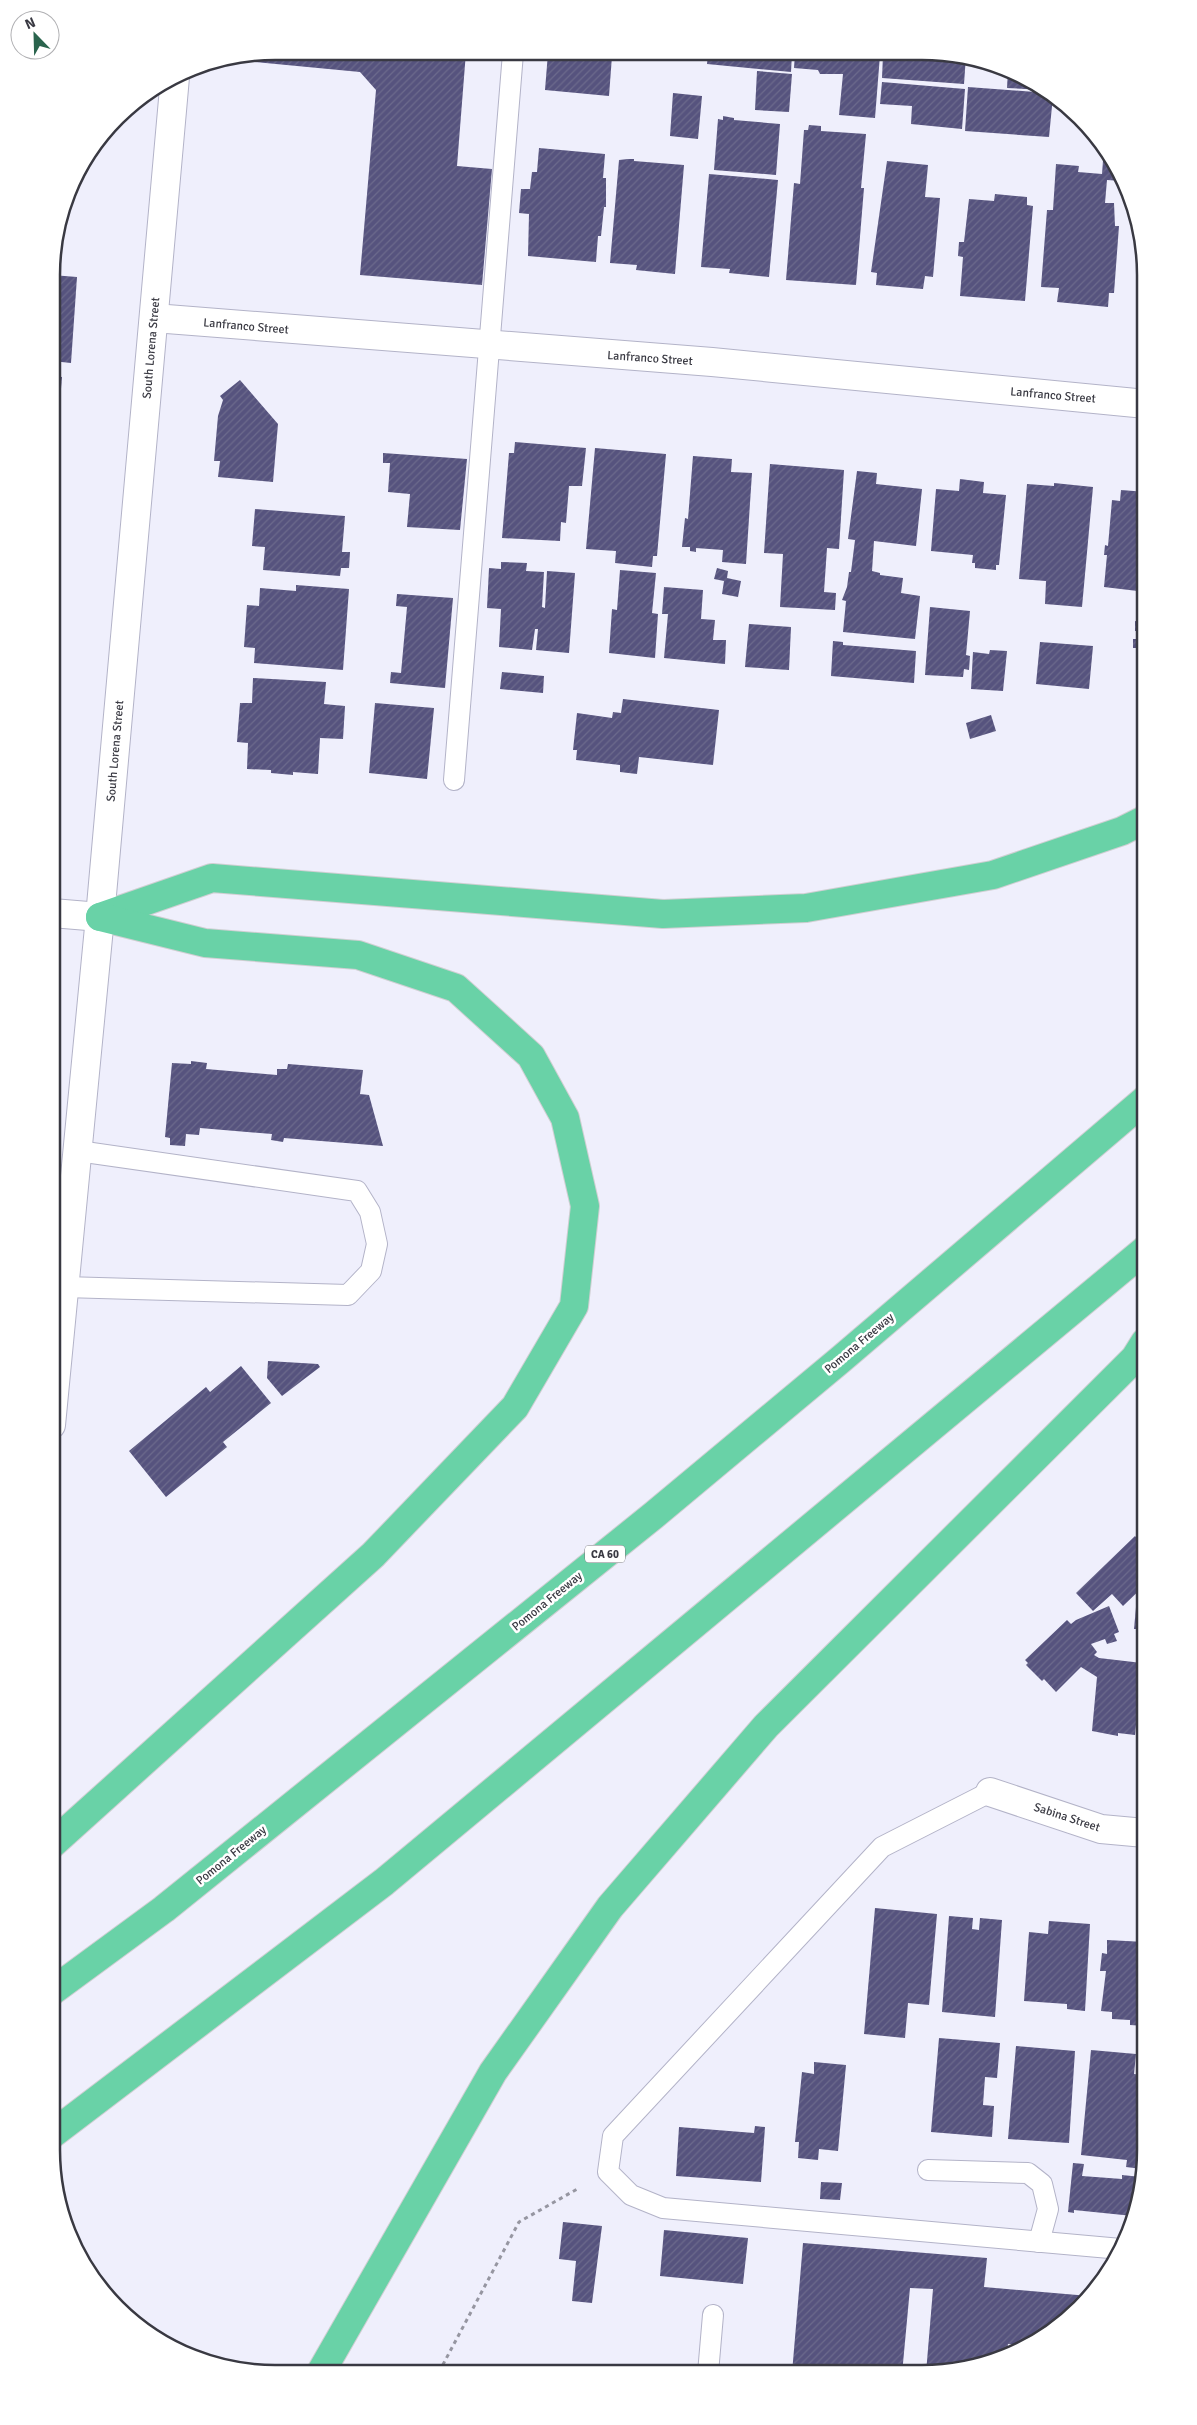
<svg xmlns="http://www.w3.org/2000/svg" width="1197" height="2425" font-family="Signika,sans-serif">
  <style>
    .building { fill: url(#building-hatch) }
    .lines { fill: none; stroke-linecap: round; stroke-linejoin: round }
    .lane-casing { stroke: #b3b3c8; stroke-width: 22 }
    .street-casing { stroke: #b3b3c8; stroke-width: 30 }
    .secondary-casing { stroke: #b3b3c8; stroke-width: 30 }
    .highway-casing { stroke: #cfcfd2; stroke-width: 30 }
    .path { stroke: #9696a1; stroke-width: 3; stroke-dasharray: 4 4; stroke-linecap: butt }
    .lane { stroke: #fff; stroke-width: 20 }
    .street { stroke: #fff; stroke-width: 28 }
    .secondary { stroke: #fff; stroke-width: 28 }
    .highway { stroke: #69d2a7; stroke-width: 28 }
    .labels { text-anchor: middle; stroke-width: 5; stroke-linejoin: round; paint-order: stroke }
    .shield { fill: #fff; stroke: #74747b; stroke-width: 1 }
    .shield-label { font-size: 11px; font-weight: bold; fill: #393942 }
    .street-label { font-size: 12px; fill: #393942; stroke: #fff }
    .rim { fill: none; stroke: #393942; stroke-width: 2.5 }
  </style>
  <defs>
    <pattern id="building-hatch" width="6" height="6" patternUnits="userSpaceOnUse" patternTransform="scale(1.25)"><rect width="6" height="6" fill="#56537e"/><path d="M-1 1l2-2M0 6l6-6M5 7l2-2" fill="none" stroke="#6c6a8c"/></pattern>
  </defs>
  <rect width="100%" height="100%" fill="#efeffc"/>
  <g class="building">
    <path d="M275,51l191,1 -9,114 35,3 -10,116 -122,-10 16,-185 -16,-18 -105,-10v-7z"/>
    <path d="M548,53l64,3 -3,40 -64,-6z"/>
    <path d="M708,54h84l-1,18 -84,-8z"/>
    <path d="M795,54l85,1 -5,63 -36,-3 4,-41h-23l-2,-4 -24,-2z"/>
    <path d="M883,55l83,1 -2,28 -82,-6z"/>
    <path d="M1008,70l12,4 24,16 -37,-2z"/>
    <path d="M757,71l35,3 -3,38 -34,-2z"/>
    <path d="M882,82l83,7 -3,40 -51,-5 1,-18 -32,-2z"/>
    <path d="M968,87l80,6 5,3 -4,41 -84,-6z"/>
    <path d="M673,93l29,3 -4,43 -28,-3z"/>
    <path d="M723,116l11,2v2l46,4 -4,51 -62,-5 4,-51 5,1z"/>
    <path d="M809,125l12,1v5l45,3 -5,54h3l-8,97 -70,-5 8,-97 6,1 4,-54h4z"/>
    <path d="M1104,147l19,34 -16,-1 -2,23h9l1,23h4l-5,67h-5l-1,14 -51,-5 2,-14 -18,-1 6,-77h6l3,-46 23,2 -1,6 24,2z"/>
    <path d="M539,148l66,6 -2,24h3v29h-2l-3,29h-3l-2,26 -68,-6 1,-42 -10,-1 2,-24h9l2,-17h5z"/>
    <path d="M628,159h6v2l50,4 -9,109 -39,-4 1,-5 -27,-2 9,-103z"/>
    <path d="M887,161l41,4 -3,32 15,1 -7,79 -8,-1 -2,13 -47,-4 1,-12 -6,-1z"/>
    <path d="M709,174l69,6 -9,97 -40,-4 1,-4 -29,-2z"/>
    <path d="M995,194l32,3v8l6,1 -8,95 -65,-5 3,-39 -5,-1 1,-14h5l5,-43 25,2z"/>
    <path d="M52,275l25,2 -6,86 -19,-2z"/>
    <path d="M52,376l10,1 -9,103h-1z"/>
    <path d="M240,380l38,44 -5,58 -55,-5 2,-16h-6l4,-45 5,-16 -3,-4z"/>
    <path d="M515,442l71,6 -4,38h-13l-3,37 -5,-1 -1,19 -58,-3 7,-85h5z"/>
    <path d="M595,448l71,6 -9,102h-4l-1,11 -37,-4 1,-12 -30,-2z"/>
    <path d="M383,453l84,6 -7,71 -53,-3 3,-33 -22,-2 2,-29h-7z"/>
    <path d="M693,456l39,3 -1,13 21,1 -6,91 -24,-2 1,-12 -27,-2v4l-6,-1v-4h-8l3,-29 3,1z"/>
    <path d="M770,464l74,6 -5,79 -12,-1 -3,44 12,1 -1,17 -55,-3 3,-53 -19,-1z"/>
    <path d="M857,471l20,2 -1,11 46,5 -6,57 -42,-5 -2,30 8,2v2l23,3 -2,15 19,3 -5,43 -72,-7 3,-31 -4,-1 5,-13 2,-15h2l4,-32 -7,-1z"/>
    <path d="M960,479l24,3 -1,11 23,2 -7,70h-3v5l-21,-2v-5h-3l1,-8 -42,-4 5,-62 23,2z"/>
    <path d="M1054,483l39,4 -11,120 -37,-3 1,-23 -27,-2 8,-95 27,2z"/>
    <path d="M1121,490l25,2v100l-42,-5 3,-32h-3l1,-10 3,1 4,-46 8,1z"/>
    <path d="M255,509l90,7 -3,36h8l-1,16h-8l-1,8 -77,-6 2,-23 -13,-1z"/>
    <path d="M501,562l26,1 -1,8 18,1 -2,35 3,1 2,-37 28,2 -6,80 -33,-3 2,-21h-3l-3,21 -33,-3 2,-38 -14,-1 2,-40 12,1z"/>
    <path d="M717,568l11,3 -1,7 14,3 -3,16 -16,-3 2,-13 -10,-2z"/>
    <path d="M620,570l36,3 -4,40 6,1 -3,44 -46,-5 3,-44 5,1z"/>
    <path d="M296,585l53,4 -6,81 -89,-7 1,-15 -11,-1 3,-42 12,1 1,-18 36,3z"/>
    <path d="M664,587l39,3 -2,29 14,1 -2,20h13l-1,24 -61,-6 4,-44h-6z"/>
    <path d="M397,594l56,4 -8,90 -55,-5 1,-11 10,1 6,-66 -11,-1z"/>
    <path d="M930,607l40,4 -4,44 4,1 -1,14 -5,-1 -1,8 -38,-2z"/>
    <path d="M1141,609h5v42h-9v-3h-4v-9h5l1,-8h-4v-10l5,1z"/>
    <path d="M749,624l42,3 -2,43 -44,-3z"/>
    <path d="M833,641l10,1v3l73,6 -2,32 -83,-7z"/>
    <path d="M1040,642l53,4 -4,43 -53,-5z"/>
    <path d="M990,650l17,1 -4,40 -32,-2 2,-37 16,2z"/>
    <path d="M502,672l42,4 -1,17 -43,-4z"/>
    <path d="M253,678l73,4 -2,22 21,2 -2,33 -23,-1 -2,36 -25,-2v3l-22,-2v-3l-24,-1 1,-26 -11,-1 3,-39h12z"/>
    <path d="M623,699l96,11 -6,55 -74,-8 -2,17 -17,-2v-7l-44,-5 1,-10h-4l4,-37 35,5 1,-6 8,1z"/>
    <path d="M375,703l59,5 -7,71 -58,-6z"/>
    <path d="M991,715l5,16 -26,8 -4,-16z"/>
    <path d="M191,1061l16,2 -1,6 71,6v-6h10l1,-5 75,6 -3,24 9,1 14,51 -99,-8 -1,4 -12,-2 1,-6 -72,-6 -1,7 -13,-1 -1,12 -15,-1v-7l-5,-1 7,-74 19,1z"/>
    <path d="M268,1361l50,3 2,3 -38,29 -15,-18z"/>
    <path d="M241,1366l30,37 -48,39 4,5 -61,50 -37,-46 77,-64 4,5z"/>
    <path d="M1135,1536l10,12v37l-22,21 -11,-12 -19,17 -17,-18z"/>
    <path d="M1109,1606l10,26 -5,2 3,7 -10,3 -2,-5 -14,5 6,8 -3,3 5,3 43,5 -7,72 -17,-2v3l-26,-5 5,-54 -16,-10 -25,25 -12,-13 -2,2 -16,-16 2,-2 -3,-3 42,-40 4,4 5,-4z"/>
    <path d="M1136,1607l9,1v38h-3l2,-17h-10z"/>
    <path d="M875,1908l62,6 -8,91 -21,-2 -3,35 -41,-4z"/>
    <path d="M949,1916l24,2 -1,11 7,1 1,-12 22,2 -7,97 -53,-5z"/>
    <path d="M1049,1921l41,3 -5,87 -18,-2v-5l-43,-3 5,-69 19,2z"/>
    <path d="M1107,1940l38,2v84l-15,-1v-5l-18,-1v-7l-11,-1 5,-40h-6l2,-18 5,1z"/>
    <path d="M939,2038l61,5 -3,35 -12,-1 -2,28 11,1 -2,31 -61,-5z"/>
    <path d="M1016,2046l59,5 -6,92 -61,-4z"/>
    <path d="M1091,2050l45,4 -2,20 9,1 -3,29 5,1v59l-12,52 -59,-6v3l-6,-1 5,-49 11,1 -2,12 40,3v-4l19,2 1,-8 -16,-2 1,-7 -46,-5z"/>
    <path d="M814,2062l32,3 -8,86 -19,-2 -1,11 -20,-2 1,-16h-4l7,-70 12,2z"/>
    <path d="M755,2126l10,1 -4,55 -85,-6 3,-49 75,6z"/>
    <path d="M821,2182l21,1 -2,17 -20,-1z"/>
    <path d="M563,2222l39,4 -10,77 -20,-2 4,-40 -17,-2z"/>
    <path d="M664,2230l84,8 -5,46 -83,-8z"/>
    <path d="M803,2243l184,15 -3,29 105,9 -43,40 -20,10 -18,-2 -1,11 -14,7 -67,11 7,-84 -23,-1 -8,86 -110,-1z"/>
  </g>
  <g class="lines">
    <defs>
      <g id="lane">
        <path d="M454,780l59,-727"/>
        <path d="M64,1287l284,8 23,-24 6,-27 -7,-32 -13,-21 -279,-40"/>
        <path d="M990,1792l-108,55 -269,289 -5,36 23,23 32,13 458,41"/>
        <path d="M928,2170l100,3 14,11 6,25 -9,33"/>
        <path d="M708,2373l5,-58"/>
      </g>
      <g id="street">
        <path d="M154,318l558,44 434,42"/>
        <path d="M52,913l48,4"/>
        <path d="M990,1792l111,37 44,4"/>
      </g>
      <path id="secondary" d="M51,1425l49,-508 75,-840"/>
      <g id="highway">
        <path d="M100,917l112,-39 451,36 143,-6 187,-33 129,-44 24,-12"/>
        <path d="M51,1845l322,-290 142,-148 59,-101 11,-100 -20,-88 -34,-62 -75,-68 -98,-33 -153,-12 -105,-26"/>
        <path d="M51,1992l113,-83 490,-394 186,-155 306,-261"/>
        <path d="M51,2135l333,-253 762,-633"/>
        <path d="M321,2372l172,-300 117,-165 156,-181 369,-368 10,-16"/>
      </g>
    </defs>
    <use href="#lane" class="lane-casing"/>
    <use href="#street" class="street-casing"/>
    <use href="#secondary" class="secondary-casing"/>
    <use href="#highway" class="highway-casing"/>
    <path class="path" d="M439,2372l80,-150 60,-34"/>
    <use href="#lane" class="lane"/>
    <use href="#street" class="street"/>
    <use href="#secondary" class="secondary"/>
    <use href="#highway" class="highway"/>
  </g>
  <g class="labels">
    <rect class="shield" x="585" y="1545.5" width="40" height="17" rx="4"/>
    <g class="shield-label">
      <text x="605" y="1558">CA 60</text>
    </g>
    <g class="street-label">
      <text transform="translate(246 326) rotate(5)" y="4">Lanfranco Street</text>
      <text transform="translate(151 348) rotate(-85)" y="4">South Lorena Street</text>
      <text transform="translate(650 358) rotate(4)" y="4">Lanfranco Street</text>
      <text transform="translate(1053 395) rotate(5)" y="4">Lanfranco Street</text>
      <text transform="translate(115 751) rotate(-85)" y="4">South Lorena Street</text>
      <text transform="translate(859 1343) rotate(-40)" y="4">Pomona Freeway</text>
      <text transform="translate(547 1601) rotate(-39)" y="4">Pomona Freeway</text>
      <text transform="translate(1067 1817) rotate(18)" y="4">Sabina Street</text>
      <text transform="translate(231 1855) rotate(-39)" y="4">Pomona Freeway</text>
    </g>
  </g>
  <path d="M0 0H1197V2425H0ZM275 60H922A215 215 0 0 1 1137 275V2150A215 215 0 0 1 922 2365H275A215 215 0 0 1 60 2150V275A215 215 0 0 1 275 60Z" fill="#fff" fill-rule="evenodd"/>
  <path class="rim" d="M275 60H922A215 215 0 0 1 1137 275V2150A215 215 0 0 1 922 2365H275A215 215 0 0 1 60 2150V275A215 215 0 0 1 275 60Z"/>
  <g transform="translate(35 35) rotate(337)"><circle r="24" fill="#ffffff" stroke="#b0b0b3"/>
  <path d="M0-4L9 19L0 12L-9 19Z" fill="#2a644d"/>
  <text y="-8" font-size="14" font-weight="bold" text-anchor="middle" fill="#393942">N</text>
  </g>
</svg>
